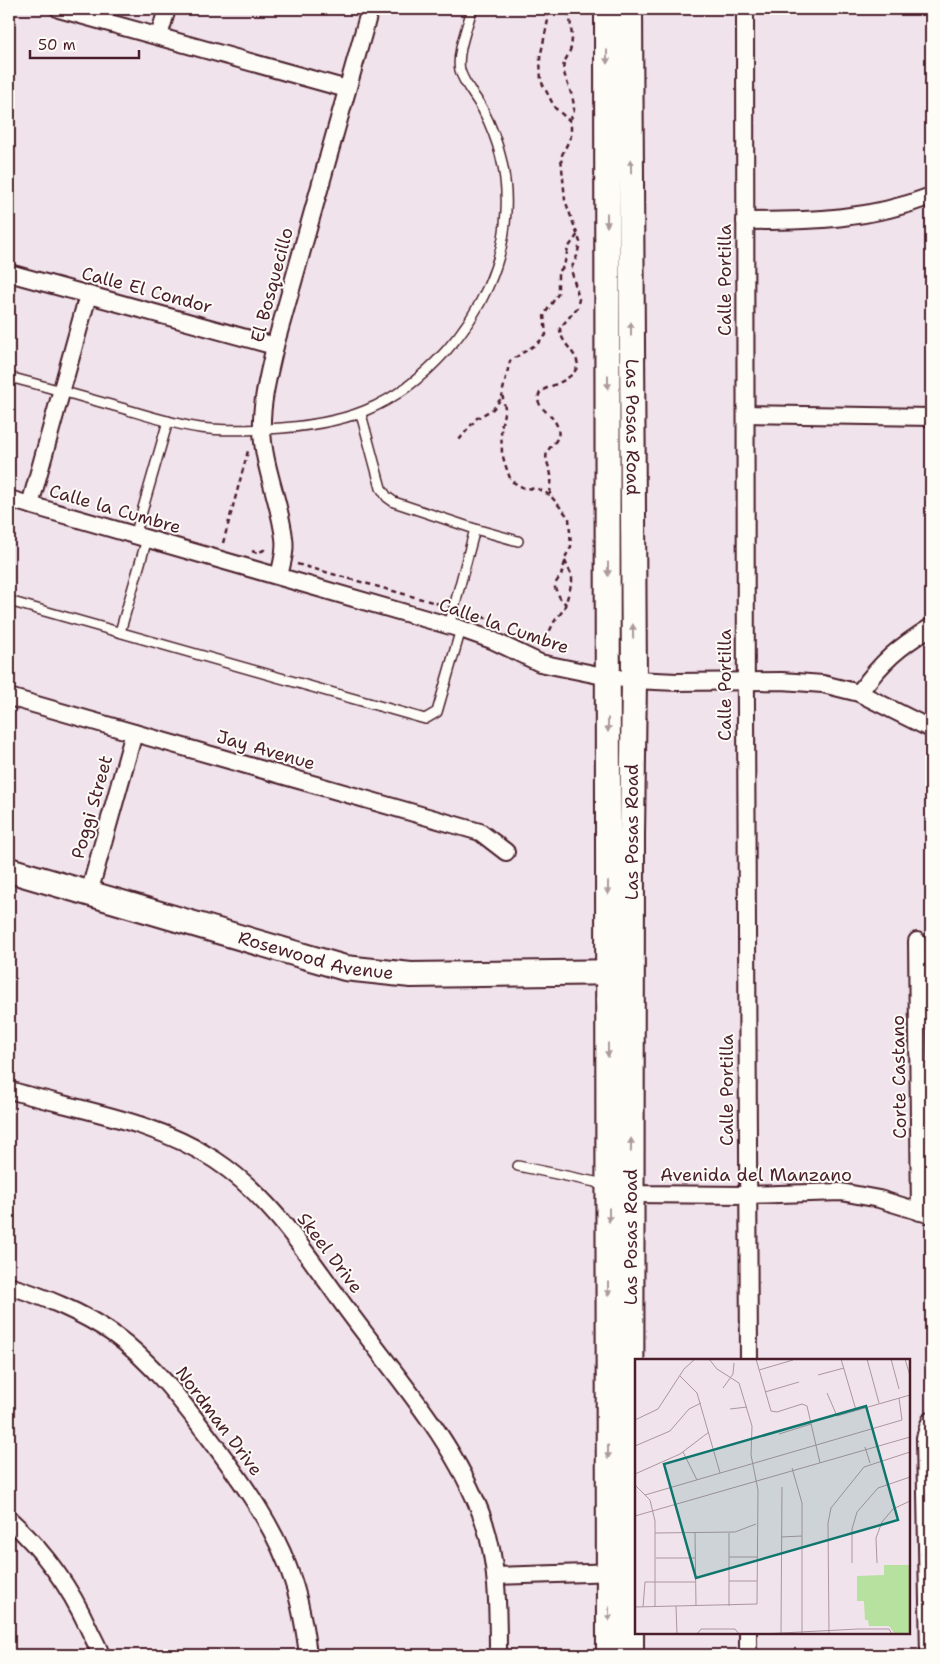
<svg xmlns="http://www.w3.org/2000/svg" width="940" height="1664" font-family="'Shantell Sans',sans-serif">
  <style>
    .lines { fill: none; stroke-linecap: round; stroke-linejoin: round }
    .lane-casing { stroke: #4a1f2b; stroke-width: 12 }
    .street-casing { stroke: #4a1f2b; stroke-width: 20 }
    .secondary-casing { stroke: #4a1f2b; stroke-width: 28 }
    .path { stroke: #4a1f2b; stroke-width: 2.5; stroke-dasharray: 5 4; stroke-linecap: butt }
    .lane { stroke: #fdfcf7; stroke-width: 9 }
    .street { stroke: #fdfcf7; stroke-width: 16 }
    .secondary { stroke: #fdfcf7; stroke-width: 24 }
    .oneway { fill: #ac999b }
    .labels { text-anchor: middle; stroke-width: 4; stroke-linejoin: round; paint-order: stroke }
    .street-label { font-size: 18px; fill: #4a1f2b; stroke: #fdfcf7 }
    .inset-road { fill: none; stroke: #ae959e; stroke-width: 1 }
    .view { fill: #0f766e; fill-opacity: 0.15; stroke: #0f766e; stroke-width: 2.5 }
    .inset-edge { fill: none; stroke: #4a1f2b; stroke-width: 2.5 }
  </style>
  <rect width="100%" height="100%" fill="#f0e3eb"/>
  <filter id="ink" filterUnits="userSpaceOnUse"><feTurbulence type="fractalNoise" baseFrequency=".02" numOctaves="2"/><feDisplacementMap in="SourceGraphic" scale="10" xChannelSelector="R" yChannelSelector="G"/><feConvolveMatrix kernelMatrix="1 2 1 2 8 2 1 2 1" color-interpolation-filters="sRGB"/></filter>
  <g filter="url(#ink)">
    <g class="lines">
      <defs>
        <g id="lane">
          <path d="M9,377c36,9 73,20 109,30 27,8 54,17 82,21 22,3 45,2 67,1 76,-4 126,-19 179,-78 34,-38 58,-87 60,-140 2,-34 -7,-70 -23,-101 -6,-12 -20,-27 -23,-40 -4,-16 8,-45 12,-61"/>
          <path d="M361,414l20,74 6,9 7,5 81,27 43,12"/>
          <path d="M135,536l33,-115"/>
          <path d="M9,601l416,118 12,-7 24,-83"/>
          <path d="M449,626l26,-97"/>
          <path d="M120,632l27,-93"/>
          <path d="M518,1166l77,16 12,7"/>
        </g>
        <g id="street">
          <path d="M59,9l288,80"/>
          <path d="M745,9c0,450 1,901 4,1351"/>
          <path d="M159,36l8,-27"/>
          <path d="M745,221c66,0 124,-1 186,-25"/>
          <path d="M9,273l266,73"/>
          <path d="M746,414l185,3"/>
          <path d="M9,499l452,130 31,11 48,23 68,14 26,3 43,2 105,-1 41,3 36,9 72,36"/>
          <path d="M30,505l58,-210"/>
          <path d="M279,576c3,-13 7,-25 5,-38 -4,-36 -21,-72 -22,-109 -1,-27 7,-56 13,-83l95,-337"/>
          <path d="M859,693c23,-32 40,-46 72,-66"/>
          <path d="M9,697l471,135 26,20"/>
          <path d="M89,893l45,-160"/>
          <path d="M917,941l3,271"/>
          <path d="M9,1090c69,20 145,30 206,70 58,38 96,101 136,155 48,65 104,127 132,204 15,43 15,91 15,136"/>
          <path d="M621,1193l9,1 117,1 94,-3 38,7 52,16"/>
          <path d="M9,1286c34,10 74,27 103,47 41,29 72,71 102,111 31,42 63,86 79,137 8,24 12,49 15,74"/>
          <path d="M9,1519c34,31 60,66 79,108 4,9 10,19 13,28"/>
          <path d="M496,1576l122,-4"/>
          <path d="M748,1655v-22"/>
          <path d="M929,1655l-4,-217 3,-11 3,-7"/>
        </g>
        <g id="secondary">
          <path d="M607,9l2,1646"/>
          <path id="s1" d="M630,9l4,671 -2,154 -1,821"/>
          <path id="s2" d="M9,870l336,98 66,7 212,-3"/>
        </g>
      </defs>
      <use href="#lane" class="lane-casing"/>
      <use href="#street" class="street-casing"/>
      <use href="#secondary" class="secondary-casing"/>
      <g class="path">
        <path d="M569,120c12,-9 -1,-33 -4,-44 -5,-15 3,-16 6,-29 3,-13 -3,-26 0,-38"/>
        <path d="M459,440l18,-22 16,-9 10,-13"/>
        <path d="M550,495l-12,-6 -14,-1 -13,-7 -6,-17 -3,-11 -1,-25 4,-20 -3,-14 8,-33 28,-18 8,-8 -2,-20 14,-21v-21l6,-7 4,-18 10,-14"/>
        <path d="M223,543l25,-92"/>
        <path d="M252,551l5,2 7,-3 4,3"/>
        <path d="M565,562l-4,13 -6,9v4l6,12 5,4"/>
        <path d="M297,564l146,41"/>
        <path d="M465,611l21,7 18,9"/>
        <path d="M542,647l12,-25 10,-13 8,-27v-6l-8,-17 7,-12 -2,-29 -19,-23c0,-6 2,-13 1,-19 0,-7 -7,-16 -4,-23 3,-9 14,-12 11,-24 -3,-17 -28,-21 -17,-38 13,-7 32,-11 37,-26 -2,-14 -18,-22 -18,-37l17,-20 2,-9 -8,-30 6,-13 3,-14 -15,-42 -4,-43 10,-21v-14l-16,-14 -14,-27 -1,-23 8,-38 -1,-11"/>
      </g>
      <use href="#lane" class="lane"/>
      <use href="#street" class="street"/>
      <use href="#secondary" class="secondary"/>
    </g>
    <defs><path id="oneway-solid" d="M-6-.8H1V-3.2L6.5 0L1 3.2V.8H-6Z" transform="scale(1.25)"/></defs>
    <g class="oneway">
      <use href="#oneway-solid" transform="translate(607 57) rotate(90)"/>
      <use href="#oneway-solid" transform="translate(631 166) rotate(-90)"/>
      <use href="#oneway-solid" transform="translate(607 220) rotate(90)"/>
      <use href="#oneway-solid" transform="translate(631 329) rotate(-90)"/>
      <use href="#oneway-solid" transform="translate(608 382) rotate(90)"/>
      <use href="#oneway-solid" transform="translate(608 569) rotate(90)"/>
      <use href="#oneway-solid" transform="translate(633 631) rotate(-91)"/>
      <use href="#oneway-solid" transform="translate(608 725) rotate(90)"/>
      <use href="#oneway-solid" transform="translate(608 888) rotate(90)"/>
      <use href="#oneway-solid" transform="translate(608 1050) rotate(90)"/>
      <use href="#oneway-solid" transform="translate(631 1145) rotate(-89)"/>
      <use href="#oneway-solid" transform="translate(609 1215) rotate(90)"/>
      <use href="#oneway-solid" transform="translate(608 1289) rotate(90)"/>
      <use href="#oneway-solid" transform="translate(608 1452) rotate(90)"/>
      <use href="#oneway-solid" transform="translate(609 1614) rotate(90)"/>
    </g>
  </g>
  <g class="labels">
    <g class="street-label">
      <text transform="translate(725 280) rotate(-90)" y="6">Calle Portilla</text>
      <text transform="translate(272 285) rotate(-75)" y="6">El Bosquecillo</text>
      <text transform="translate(147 290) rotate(15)" y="6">Calle El Condor</text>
      <text dy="6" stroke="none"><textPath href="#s1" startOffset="418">Las Posas Road</textPath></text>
      <text transform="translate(115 509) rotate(16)" y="6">Calle la Cumbre</text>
      <text transform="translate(504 626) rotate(19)" y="6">Calle la Cumbre</text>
      <text transform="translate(725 685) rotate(-90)" y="6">Calle Portilla</text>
      <text transform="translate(266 750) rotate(16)" y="6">Jay Avenue</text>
      <text transform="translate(92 807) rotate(-74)" y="6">Poggi Street</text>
      <text transform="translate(632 832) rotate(-90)" y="6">Las Posas Road</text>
      <text dy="6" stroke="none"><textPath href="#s2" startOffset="319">Rosewood Avenue</textPath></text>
      <text transform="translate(899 1077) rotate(-91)" y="6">Corte Castano</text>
      <text transform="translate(727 1090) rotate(-90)" y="6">Calle Portilla</text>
      <text x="756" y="1181">Avenida del Manzano</text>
      <text transform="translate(631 1237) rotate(-90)" y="6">Las Posas Road</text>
      <text transform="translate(330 1253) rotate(53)" y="6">Skeel Drive</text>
      <text transform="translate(219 1421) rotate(53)" y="6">Nordman Drive</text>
    </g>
  </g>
  <g transform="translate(635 1359)">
    <rect width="275" height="275" fill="#f0e3eb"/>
    <path d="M249,206h26v69h-15l-6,-8h-20l-1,-6h-3l-1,-19h-7v-25l27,-1z" fill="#b6e19e"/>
    <path class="inset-road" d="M121,0l15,52 6,1 25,-8 5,2 13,57M206,0l15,51M232,0l12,44M256,0l8,30M270,0l5,17M124,11l34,-10M183,16l26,-7M45,17l17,17 23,80M88,29l10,-14 1,-11M130,33l34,-10M192,34l10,23 73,-21M95,50l17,-2M0,61l23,-11 26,-40 11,-10M144,75l32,-10M0,87l35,-15 19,-22 12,-6M230,88l5,16M48,93l14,28M157,109l10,35v131M0,115l45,-20 29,-22M0,126l15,15 5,21v85M10,136l257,-75 -3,-22M0,157l275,-79M20,174l80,-1 21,-8M60,174l1,73M94,174v73M146,178l21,-1M94,198h28M21,199h39M217,204v-34l5,-17 21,-24 32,-11M242,204l-1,-25 6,-16 11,-13 17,-8M94,222h28M41,247l1,28M0,248l122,-3 1,-114 -7,-35 1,-29 -13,-43 -22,-14 -8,-10M8,248l2,-25h50M62,275l4,-5h34l4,5M127,275l96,-5h31l3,5M146,275l1,-147M194,275l-1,-111 3,-15 33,-41 46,-15"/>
    <path class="view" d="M231,47l32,114 -202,58 -32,-114z"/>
    <rect width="275" height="275" class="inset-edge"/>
  </g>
  <rect width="940" height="1664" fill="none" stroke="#fdfcf7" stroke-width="30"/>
  <rect x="15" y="15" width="910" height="1634" fill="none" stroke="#4a1f2b" stroke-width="2" filter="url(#ink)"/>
  <path d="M30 50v8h109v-8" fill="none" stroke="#4a1f2b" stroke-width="2.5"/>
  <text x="38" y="50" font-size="15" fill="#4a1f2b" stroke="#fdfcf7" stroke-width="4" paint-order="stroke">50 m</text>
</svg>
